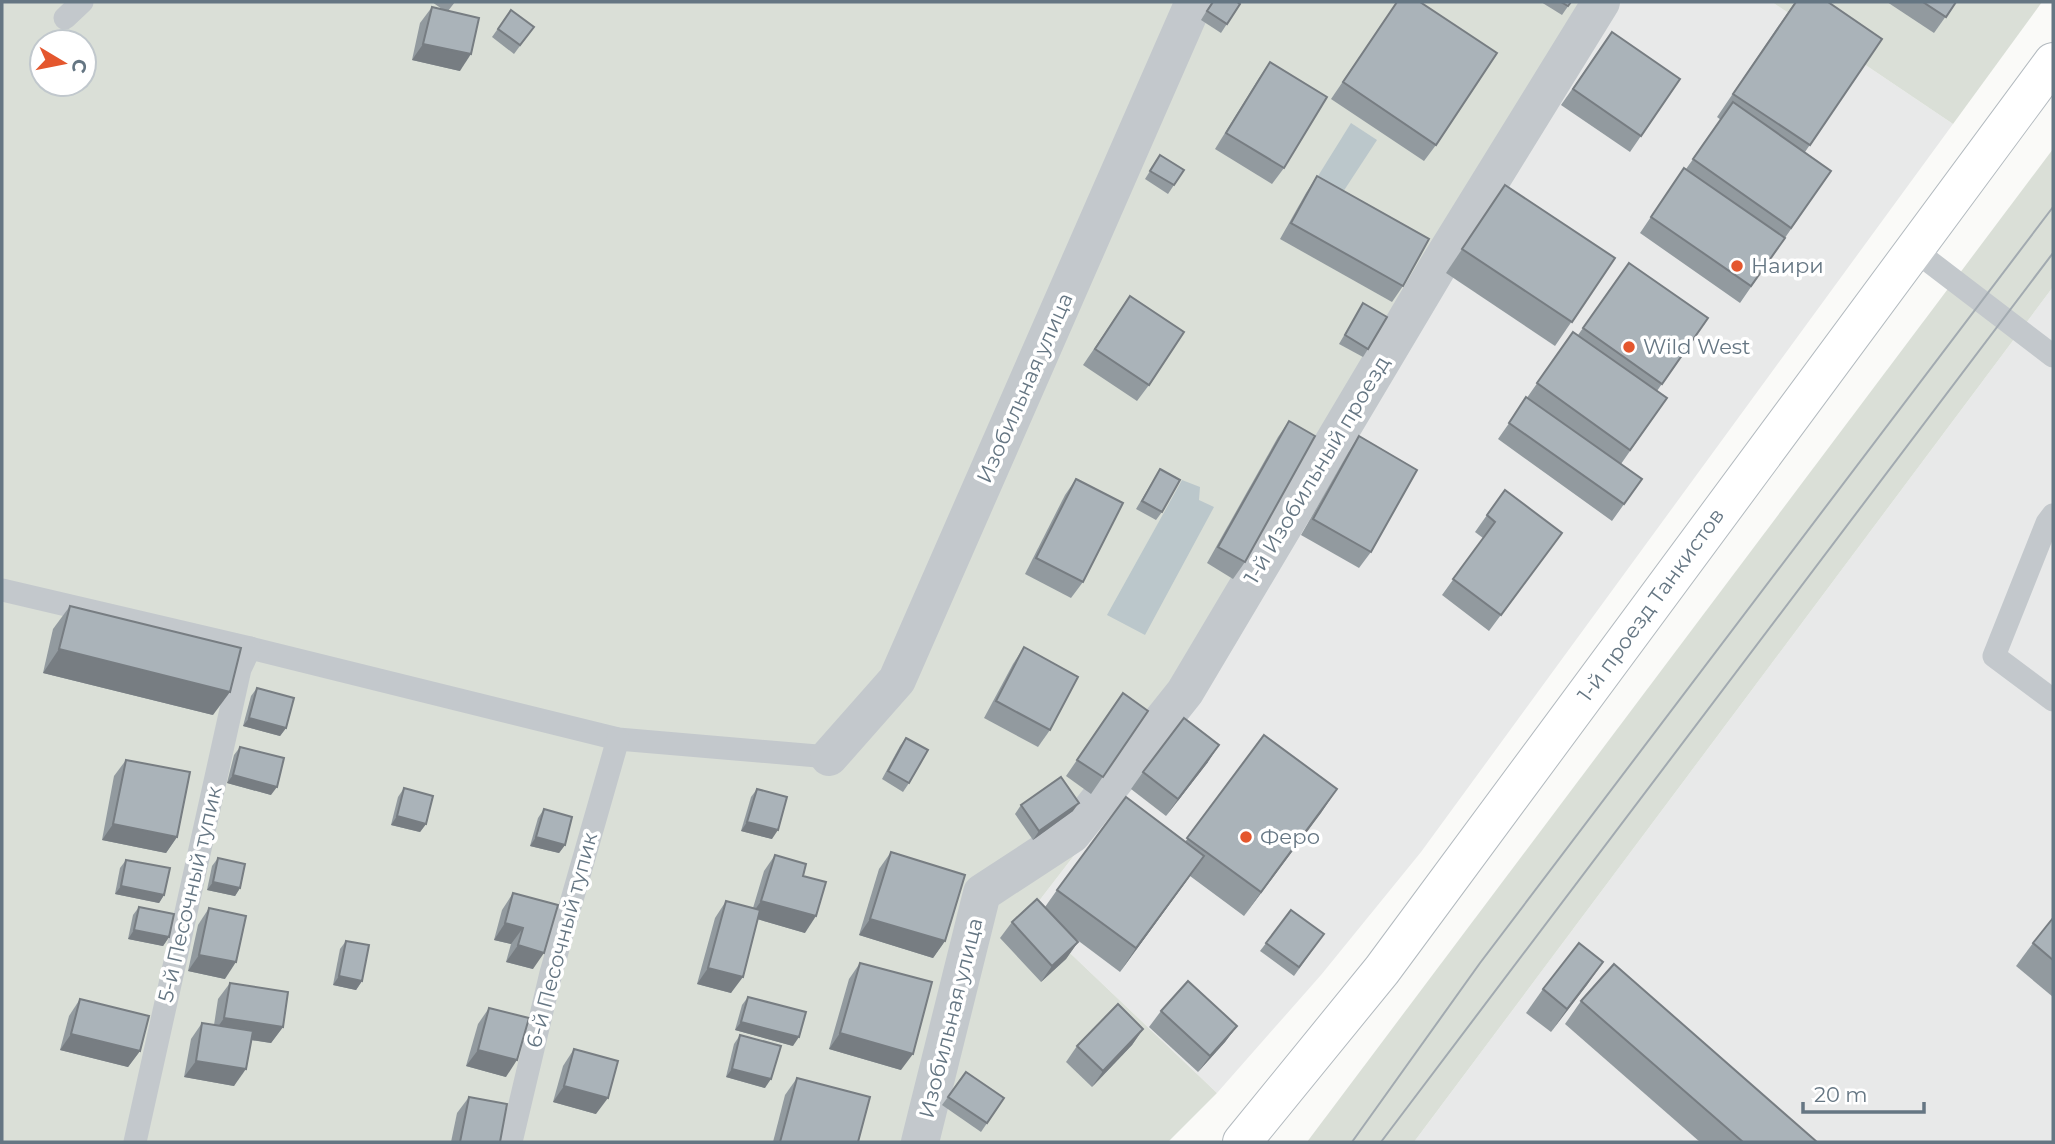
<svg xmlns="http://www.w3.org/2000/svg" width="2055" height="1144" font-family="Montserrat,sans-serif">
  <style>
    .built { fill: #e8e9e9 }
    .green { fill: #dadfd7; fill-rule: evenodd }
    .water { fill: #bbc7cb }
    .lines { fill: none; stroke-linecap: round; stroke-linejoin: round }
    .secondary-casing { stroke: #b3babf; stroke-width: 40 }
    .lane { stroke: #c3c8cc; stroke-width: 23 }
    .street { stroke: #c3c8cc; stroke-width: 38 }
    .secondary { stroke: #fff; stroke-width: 38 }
    .tram { stroke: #a2aab0; stroke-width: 2 }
    .wall { fill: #929a9f }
    .shaded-wall { fill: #777d82 }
    .building { fill: #aab3b9; stroke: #777d82; stroke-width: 2 }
    .poi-dot { fill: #e4572e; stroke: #fff; stroke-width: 2.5 }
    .labels { text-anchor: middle; stroke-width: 7; stroke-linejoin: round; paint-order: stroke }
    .poi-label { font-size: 21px; fill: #657683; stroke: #fff; text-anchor: start }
    .street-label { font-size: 21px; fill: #657683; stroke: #fff }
  </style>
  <rect width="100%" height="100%" fill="#fafaf8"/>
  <g class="built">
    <path d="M1618,2h154l181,122 -532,728 -100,123 -104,118 -188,-179 168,-218z"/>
    <path d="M2053,287v855h-639z"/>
  </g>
  <g class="green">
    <path d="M2,2h1616l-421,694 -168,218 188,179 -49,49h-1166zM42,42h42v42h-42z"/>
    <path d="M1772,2h270l-89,122z"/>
    <path d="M2053,149v138l-639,855h-107z"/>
  </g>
  <g class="water">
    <path d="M1351,123l26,17 -34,52 -25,-16z"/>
    <path d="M1182,480l18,7 -1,13 15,7 -69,128 -38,-20z"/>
  </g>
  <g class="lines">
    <defs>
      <path id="secondary" d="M1242,1142l140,-172 671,-908"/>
    </defs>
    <use href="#secondary" class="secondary-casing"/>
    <g class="lane">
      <path d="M65,18l17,-16"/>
      <path d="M1913,249l140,107"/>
      <path d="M2053,515l-6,8 -53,133 59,44"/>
      <path d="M2,590l248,58 368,91 211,18"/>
      <path d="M135,1142l105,-473 10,-21"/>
      <path d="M511,1142l40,-169 67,-234"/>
    </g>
    <g class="street">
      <path d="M829,757l68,-77 297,-678"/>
      <path d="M920,1142l62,-249 90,-59 113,-142 255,-429 161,-261"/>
    </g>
    <use href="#secondary" class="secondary"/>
    <g class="tram">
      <path d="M1352,1142l128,-179 573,-756"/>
      <path d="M1381,1142l672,-889"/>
    </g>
  </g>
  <g class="wall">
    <path d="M432,2h23l-7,9 12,60 -48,-11 8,-37 12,-16 10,2z"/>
    <path d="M1212,2h25l3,2 -19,29 -20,-13z"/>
    <path d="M1397,2l39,143 -12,16 -93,-62z"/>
    <path d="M1541,2h30l-9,13z"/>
    <path d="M1795,2l87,37 -77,113 26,19 -91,132 -100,-70 44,-65 2,1 35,-49 -4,-3z"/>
    <path d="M1887,2h69l-22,31z"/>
    <path d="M511,10l23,17 -20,27 -22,-17z"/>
    <path d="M1612,32l68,47 -50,73 -69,-47z"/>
    <path d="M1270,62l14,106 -12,16 -57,-35 44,-71z"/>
    <path d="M1160,155l14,30 -6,9 -23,-15z"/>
    <path d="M1317,176l86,110 -11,16 -112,-63 26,-46z"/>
    <path d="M1505,185l110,73 -60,88 -109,-73z"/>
    <path d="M1629,263l79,55 -51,73 10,7 -46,66 21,15 -30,42 -114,-82 75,-107 5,3z"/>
    <path d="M1130,296l19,89 -12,16 -54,-36z"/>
    <path d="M1363,303l5,46 -5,8 -24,-13z"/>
    <path d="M1289,421l-44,141 -12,17 -26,-16 71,-126z"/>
    <path d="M1359,436l12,116 -12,16 -58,-33 47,-82z"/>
    <path d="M1160,469l2,43 -6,8 -20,-11z"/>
    <path d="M1076,479l7,103 -12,16 -46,-24 40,-79z"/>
    <path d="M1487,515l75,18 -73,98 -47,-36 41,-57 -8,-6z"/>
    <path d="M70,606l143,109 -170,-42 10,-44z"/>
    <path d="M1024,647l26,83 -12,17 -54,-29 29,-54z"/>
    <path d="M257,688l29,40 -6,8 -37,-10 8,-30z"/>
    <path d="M1123,693l25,18 -57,83 -25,-18z"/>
    <path d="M1264,735l73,54 -93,127 -54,-40 -70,96 -48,-36 6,6 -12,17 -25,23 -41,-44 12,-16 33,-15 12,-17 128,-48z"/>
    <path d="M906,738l3,45 -6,9 -21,-13 18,-33z"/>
    <path d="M240,747l31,48 -44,-12 7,-28z"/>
    <path d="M126,760l51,77 -11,16 -64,-13 12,-64z"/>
    <path d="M1208,762l-42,54 -35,-27 12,-17z"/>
    <path d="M404,788l22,36 -6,8 -29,-7 7,-28z"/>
    <path d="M757,789l15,50 -31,-8 10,-34z"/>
    <path d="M1021,805l52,6 -40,29 -18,-26z"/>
    <path d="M544,809l21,36 -6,8 -29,-7 8,-28z"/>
    <path d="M891,852l54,89 -12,17 -74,-23 20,-66z"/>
    <path d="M775,855l28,21 2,57 -48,-14 -26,74 -34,-9 18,-66 11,-17 27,7 11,-37z"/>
    <path d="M218,858l22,30 -5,8 -28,-6 5,-24z"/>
    <path d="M126,860l38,35 -5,8 -44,-9 5,-26z"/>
    <path d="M513,893l20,76 -27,-7 5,-18 -17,-4 8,-30z"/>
    <path d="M139,907l30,30 -6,9 -35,-7 5,-24z"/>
    <path d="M209,908l16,71 -37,-8 10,-46z"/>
    <path d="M1291,910l33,24 -30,42 -34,-25z"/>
    <path d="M2053,918v79l-37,-31 17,-23z"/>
    <path d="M346,941l16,40 -6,9 -23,-5 7,-36z"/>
    <path d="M1603,962l-52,70 -25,-19 17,-24z"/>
    <path d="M860,963l41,107 -72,-21 20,-70z"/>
    <path d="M230,983l53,44 -12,16 -20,-3 -17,46 -50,-9 7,-38 11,-16 12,2 4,-26z"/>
    <path d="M748,997l45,49 -58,-16 7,-25z"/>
    <path d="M80,999l60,52 -12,16 -68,-17 9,-34z"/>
    <path d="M1581,1001l236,141h-117l-135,-118z"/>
    <path d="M489,1008l17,69 -40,-11 12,-42z"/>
    <path d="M1161,1011l76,15 -12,16 -27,30 -49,-45z"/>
    <path d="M1143,1029l-11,16 -40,42 -26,-25 11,-16z"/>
    <path d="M740,1035l25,53 -39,-11 8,-33z"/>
    <path d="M574,1049l22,65 -43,-12 10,-36z"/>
    <path d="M797,1078l61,64h-85l12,-47z"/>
    <path d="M469,1097l31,45h-49l6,-29z"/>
    <path d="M948,1097l56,1 -23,34 -39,-27z"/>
  </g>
  <g class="shaded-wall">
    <path d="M423,44l48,10 -11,17 -48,-11z"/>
    <path d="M59,649l171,43 -17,23 -170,-42z"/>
    <path d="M249,718l37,10 -6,8 -37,-10z"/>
    <path d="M1219,745l-11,17 -42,54 12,-17z"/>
    <path d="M233,775l44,12 -6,8 -44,-12z"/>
    <path d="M1337,789l-16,24 -77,103 17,-24z"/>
    <path d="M1079,803l-6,8 -40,29 6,-9z"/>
    <path d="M397,816l29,8 -6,8 -29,-7z"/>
    <path d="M747,822l31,8 -6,9 -31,-8z"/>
    <path d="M113,824l64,13 -11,16 -64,-13z"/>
    <path d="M536,837l29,8 -6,8 -29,-7z"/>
    <path d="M1204,856l-17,24 -67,92 16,-24z"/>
    <path d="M213,882l27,6 -5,8 -28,-6z"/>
    <path d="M121,886l43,9 -5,8 -44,-9z"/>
    <path d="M761,901l55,15 -11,17 -55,-16z"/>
    <path d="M870,919l75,22 -12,17 -74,-23z"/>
    <path d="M505,923l18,5 -12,16 -17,-4z"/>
    <path d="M134,930l35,7 -6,9 -35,-7z"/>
    <path d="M1078,942l-12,17 -25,23 11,-16z"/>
    <path d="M518,945l26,8 -11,16 -27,-7z"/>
    <path d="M199,955l37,7 -11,17 -37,-8z"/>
    <path d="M1603,962l-16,23 -36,47 16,-23z"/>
    <path d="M708,968l35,9 -12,16 -34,-9z"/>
    <path d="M339,976l23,5 -6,9 -23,-5z"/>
    <path d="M224,1018l59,9 -12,16 -58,-9z"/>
    <path d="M741,1022l58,15 -6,9 -58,-16z"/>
    <path d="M1237,1026l-12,16 -27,30 12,-16z"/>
    <path d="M1143,1029l-11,16 -40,42 11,-16z"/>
    <path d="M840,1033l73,21 -12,16 -72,-21z"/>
    <path d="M71,1034l69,17 -12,16 -68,-17z"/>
    <path d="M478,1050l39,10 -11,17 -40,-11z"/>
    <path d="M196,1061l50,8 -12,17 -50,-9z"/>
    <path d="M732,1069l39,10 -6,9 -39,-11z"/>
    <path d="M564,1086l44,12 -12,16 -43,-12z"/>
  </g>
  <g class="building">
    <path d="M1213,2h24l3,2 -13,20 -20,-13z"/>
    <path d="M1397,2h23l77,51 -61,92 -93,-63z"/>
    <path d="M1561,2h10l-3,4z"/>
    <path d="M1796,2h32l54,37 -72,106 -77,-51z"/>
    <path d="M1923,2h33l-10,15z"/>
    <path d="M432,7l47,11 -8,36 -48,-10z"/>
    <path d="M511,10l23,17 -14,18 -22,-16z"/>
    <path d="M1612,32l68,47 -39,57 -68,-47z"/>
    <path d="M1270,62l57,35 -43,71 -58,-35z"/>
    <path d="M1733,102l98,69 -40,57 -98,-69z"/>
    <path d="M1160,155l24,15 -10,15 -24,-14z"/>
    <path d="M1684,168l101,70 -34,48 -100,-69z"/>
    <path d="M1317,176l112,63 -26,47 -112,-63z"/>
    <path d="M1505,185l110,73 -43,64 -110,-73z"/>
    <path d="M1629,263l79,55 -46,66 -79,-56z"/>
    <path d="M1130,296l54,36 -35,53 -54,-36z"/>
    <path d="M1363,303l24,14 -19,32 -23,-14z"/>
    <path d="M1573,332l94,66 -37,52 -93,-67z"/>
    <path d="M1526,397l116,82 -18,25 -115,-81z"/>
    <path d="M1289,421l26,15 -70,126 -27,-15z"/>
    <path d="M1359,436l58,34 -46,82 -58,-33z"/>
    <path d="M1160,469l20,11 -18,32 -20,-11z"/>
    <path d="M1076,479l47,24 -40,79 -47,-24z"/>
    <path d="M1505,490l57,43 -61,82 -48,-36 42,-57 -8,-7z"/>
    <path d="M70,606l171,42 -11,44 -171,-43z"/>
    <path d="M1024,647l54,30 -28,53 -54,-29z"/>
    <path d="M257,688l37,10 -8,30 -37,-10z"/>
    <path d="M1123,693l25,18 -45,66 -26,-17z"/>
    <path d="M1184,718l35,27 -41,54 -35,-27z"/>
    <path d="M1264,735l73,54 -76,103 -74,-54z"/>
    <path d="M906,738l22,12 -19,33 -21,-12z"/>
    <path d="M240,747l44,11 -7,29 -44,-12z"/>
    <path d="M126,760l64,12 -13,65 -64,-13z"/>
    <path d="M1061,777l18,26 -40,28 -18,-26z"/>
    <path d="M404,788l29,8 -7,28 -29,-8z"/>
    <path d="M757,789l30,8 -9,33 -31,-8z"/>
    <path d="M1126,797l78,59 -68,92 -79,-58z"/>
    <path d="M544,809l28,8 -7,28 -29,-8z"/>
    <path d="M891,852l74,23 -20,66 -75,-22z"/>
    <path d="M775,855l31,9 -3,12 23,6 -10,34 -55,-15z"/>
    <path d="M218,858l27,6 -5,24 -27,-6z"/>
    <path d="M126,860l44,8 -6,27 -43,-9z"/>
    <path d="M513,893l45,12 -14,48 -26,-8 5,-17 -18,-5z"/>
    <path d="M1037,899l41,43 -26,24 -40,-44z"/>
    <path d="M726,901l34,9 -17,67 -35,-9z"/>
    <path d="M139,907l35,7 -5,23 -35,-7z"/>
    <path d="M209,908l37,8 -10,46 -37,-7z"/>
    <path d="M1291,910l33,24 -25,33 -33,-24z"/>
    <path d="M2053,918v42l-20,-17z"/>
    <path d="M346,941l23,4 -7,36 -23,-5z"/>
    <path d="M1579,943l24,19 -36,47 -24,-20z"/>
    <path d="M860,963l72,19 -19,72 -73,-21z"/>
    <path d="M1614,964l203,178h-74l-162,-141z"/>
    <path d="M1188,981l49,45 -27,30 -49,-45z"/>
    <path d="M230,983l58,9 -5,35 -59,-9z"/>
    <path d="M748,997l58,15 -7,25 -58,-15z"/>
    <path d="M80,999l69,17 -9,35 -69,-17z"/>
    <path d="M1118,1004l25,25 -40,42 -26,-25z"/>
    <path d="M489,1008l40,10 -12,42 -39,-10z"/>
    <path d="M202,1023l51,8 -7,38 -50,-8z"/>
    <path d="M740,1035l41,11 -10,33 -39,-10z"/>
    <path d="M574,1049l44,12 -10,37 -44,-12z"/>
    <path d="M966,1072l38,26 -17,25 -39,-26z"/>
    <path d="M797,1078l73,19 -12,45h-78z"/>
    <path d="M469,1097l38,7 -7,38h-40z"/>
  </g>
  <g class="poi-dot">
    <circle cx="1737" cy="266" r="7"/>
    <circle cx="1629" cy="347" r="7"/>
    <circle cx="1246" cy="837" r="7"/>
  </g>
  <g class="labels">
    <g class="poi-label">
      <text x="1751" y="273">Наири</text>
      <text x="1643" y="354">Wild West</text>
      <text x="1260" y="844">Феро</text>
    </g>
    <g class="street-label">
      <text transform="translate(1025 388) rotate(-66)" y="7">Изобильная улица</text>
      <text transform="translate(1317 470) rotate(-59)" y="7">1-й Изобильный проезд</text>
      <text transform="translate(1651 605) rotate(-54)" y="7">1-й проезд Танкистов</text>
      <text transform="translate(190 894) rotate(-77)" y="7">5-й Песочный тупик</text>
      <text transform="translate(562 940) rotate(-75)" y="7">6-й Песочный тупик</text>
      <text transform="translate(951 1018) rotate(-76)" y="7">Изобильная улица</text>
    </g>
  </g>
  <rect width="2055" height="1144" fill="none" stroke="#657683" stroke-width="7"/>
  <g transform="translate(63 63) rotate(100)"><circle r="33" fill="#ffffff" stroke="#c1c8cd" stroke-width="2"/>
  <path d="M0-5L12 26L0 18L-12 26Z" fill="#e4572e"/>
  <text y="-10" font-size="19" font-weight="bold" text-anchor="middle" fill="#657683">С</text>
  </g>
  <path d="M1803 1102v10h121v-10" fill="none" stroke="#657683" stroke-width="3.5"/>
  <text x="1814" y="1102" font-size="21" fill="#657683" stroke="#ffffff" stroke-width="5" paint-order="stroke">20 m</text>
</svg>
